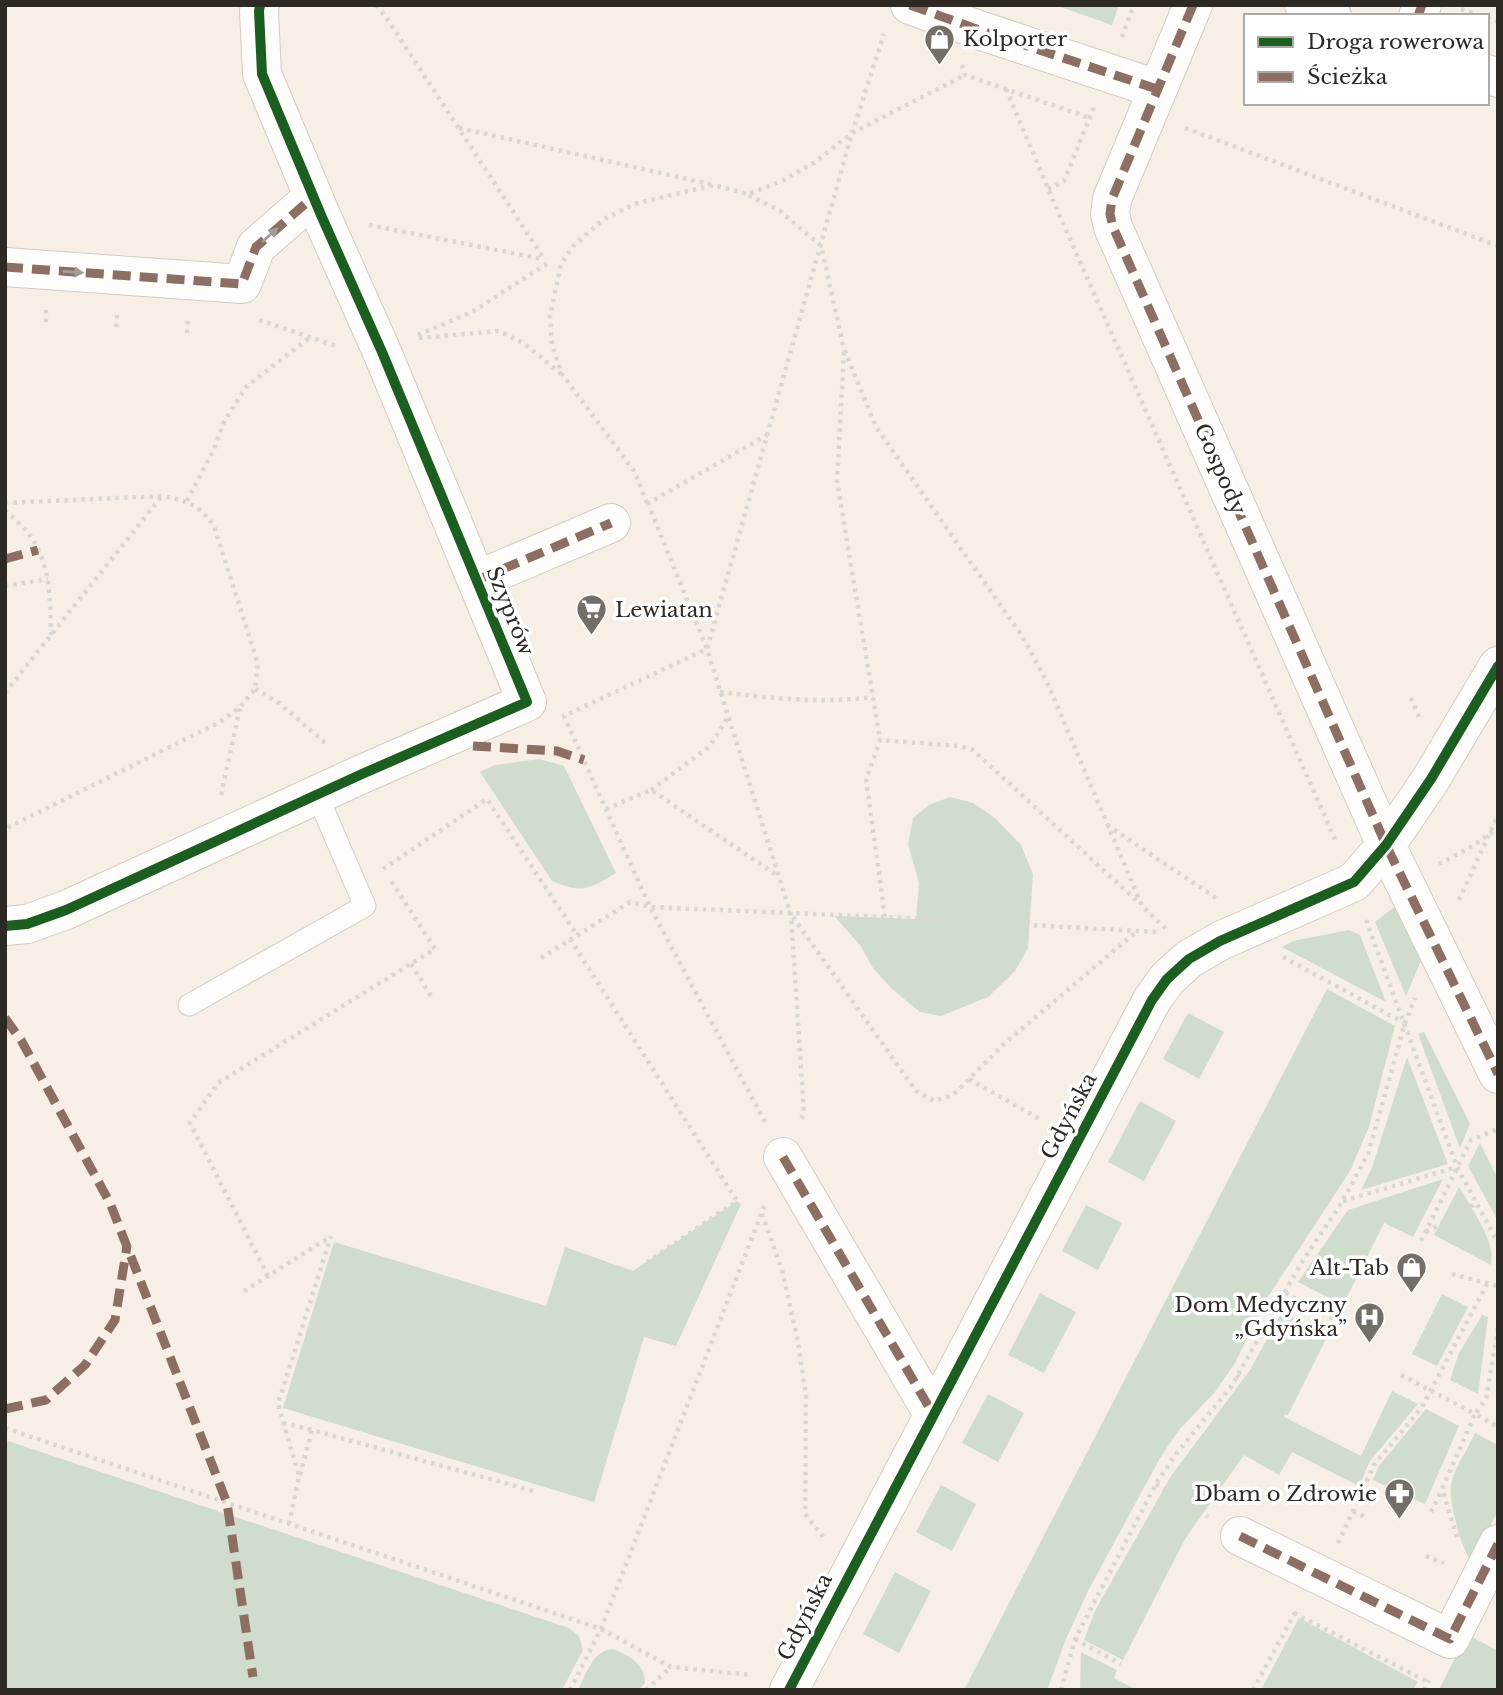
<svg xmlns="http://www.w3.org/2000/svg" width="1503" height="1695" font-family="'Libre Baskerville',serif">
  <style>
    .green { fill: #d0dccc }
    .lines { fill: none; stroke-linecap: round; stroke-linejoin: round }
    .service-casing { stroke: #d2ccc5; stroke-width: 23 }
    .minor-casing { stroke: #d2ccc5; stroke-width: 40 }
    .tertiary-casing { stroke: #d2ccc5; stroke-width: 40 }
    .path { stroke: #d9d7d4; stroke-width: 4.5; stroke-dasharray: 3.5 5; stroke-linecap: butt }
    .service { stroke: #fefdfb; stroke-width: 21 }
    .minor { stroke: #fefdfb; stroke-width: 38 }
    .tertiary { stroke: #fefdfb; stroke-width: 38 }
    .quiet { stroke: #8d6e63; stroke-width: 9; stroke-dasharray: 18 9; stroke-linecap: butt }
    .cycleway-casing { stroke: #fff; stroke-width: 15 }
    .cycleway { stroke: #1b5e20; stroke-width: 10 }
    .oneway { fill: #a19e9a }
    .labels { text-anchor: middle; stroke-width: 7; stroke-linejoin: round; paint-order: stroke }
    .poi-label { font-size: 21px; fill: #2f2923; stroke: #fff; text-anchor: end }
    .street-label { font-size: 21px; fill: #2f2923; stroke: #fff }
  </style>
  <rect width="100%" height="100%" fill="#f7efe6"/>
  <g class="green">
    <path d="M1055,5h64l-7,20z"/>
    <path d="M539,759l25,7 52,107c-27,16 -33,21 -64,8l-72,-109 15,-7z"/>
    <path d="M950,797l23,6 22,15 26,27 12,29 -5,74 -13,23 -27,26 -47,19 -21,-4 -28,-23 -19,-21 -13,-23 -26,-29 82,3 3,-36 -11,-39 5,-26 16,-13z"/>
    <path d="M1397,905l26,51 -17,40 -31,-74z"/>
    <path d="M1349,930l11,5 26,67 -104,-55 11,-6z"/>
    <path d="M1327,989l68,37 -26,101 -19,44 -84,129 -31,63 -20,29 -36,38 -19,28 -72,133 -22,48 -19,51h-83z"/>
    <path d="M1188,1013l36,19 -25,47 -36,-20z"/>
    <path d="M1424,1032l46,92 -10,24 -42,-114z"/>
    <path d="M1407,1057l41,107 -87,26 11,-22z"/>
    <path d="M1140,1101l36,20 -32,60 -36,-19z"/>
    <path d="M1480,1143l18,36v42l-30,-55z"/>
    <path d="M1443,1179l-30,58 -29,-14 -41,82 -45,-23 50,-72z"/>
    <path d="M1459,1187c11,19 38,56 32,78l-57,-30z"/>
    <path d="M737,1201l4,3 -65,142 -32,-9 -50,165 -311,-94 51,-166 212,64 19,-59 68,24z"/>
    <path d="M1086,1205l36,18 -24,47 -36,-19z"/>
    <path d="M1040,1293l36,19 -32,61 -36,-18z"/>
    <path d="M1442,1294l26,13 -31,59 -25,-12z"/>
    <path d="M1282,1312l46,23 -40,80 -3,-1 -1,3 77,39 31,-65 26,13 -48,57 -11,25 -67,-34 -13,23 -35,-20 -59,84 -62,121 -39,-20 12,-31 75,-133 79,-106z"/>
    <path d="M1482,1315l6,2 -10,77 -28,-14 9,-27z"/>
    <path d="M988,1394l36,19 -26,49 -36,-19z"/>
    <path d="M1426,1409l33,17 -34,78 -52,-24 6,-14z"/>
    <path d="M1475,1433l23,12v65l-25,53c-11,-9 -25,-64 -22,-79 4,-17 17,-35 24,-51z"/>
    <path d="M5,1440l564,188 10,8 4,14 -21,40h-557z"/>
    <path d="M941,1485l35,19 -24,47 -36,-19z"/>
    <path d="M895,1572l36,19 -32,62 -36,-19z"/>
    <path d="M1299,1618l119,64 -5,8h-152z"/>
    <path d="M1467,1634l31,17v39h-59z"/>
    <path d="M613,1649c17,7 32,15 32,34l-7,7h-60c8,-16 15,-40 35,-41z"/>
    <path d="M1081,1652l36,18 -3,8 23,12h-57z"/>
  </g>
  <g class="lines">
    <defs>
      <path id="service" d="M189,1005l176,-99 -48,-111"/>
      <g id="minor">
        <path d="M910,5l72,26 175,58"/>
        <path d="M1193,5l-81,194 -2,15 3,13 273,618 112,229"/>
        <path d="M1418,16l4,-11"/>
        <path d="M5,267l237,17 14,-37 57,-50"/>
        <path d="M477,580l134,-57"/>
        <path d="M5,926l22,-2 39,-14 296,-136 165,-72 -145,-350 -61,-137 -59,-141 -3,-63 1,-6"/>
        <path d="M783,1157l150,257"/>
        <path d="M1240,1536l210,103 48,-95"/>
        <path d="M789,1690l363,-690 15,-21 22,-20 31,-18 134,-59 32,-37 45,-66 67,-113"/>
      </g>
      <g id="tertiary">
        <path d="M1304,5l28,11"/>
        <path d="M1487,74l11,4"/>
      </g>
    </defs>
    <use href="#service" class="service-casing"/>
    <use href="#minor" class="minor-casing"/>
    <use href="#tertiary" class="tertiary-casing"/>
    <g class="path">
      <path d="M376,5l10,12 158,242"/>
      <path d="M1461,9l19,7"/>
      <path d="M1487,18l11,4"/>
      <path d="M1122,37l12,-32"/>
      <path d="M962,65l3,10 125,43"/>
      <path d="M1006,89l49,116 282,639"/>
      <path d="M459,128l251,56"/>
      <path d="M1185,128l313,118"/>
      <path d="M1048,189l16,-8 30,-74"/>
      <path d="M749,195l31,16 41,35 23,103 32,78 146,209 25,46 95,224 24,23"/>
      <path d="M369,225l174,34"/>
      <path d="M259,320l77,26"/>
      <path d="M46,322v-13"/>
      <path d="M116,327l1,-13"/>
      <path d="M187,333l1,-13"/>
      <path d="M418,335l54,-23 79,-51"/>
      <path d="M419,338l80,-7 26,13 36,30"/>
      <path d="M844,352l-7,129 43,259"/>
      <path d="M187,501l27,-52 10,-27 22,-35 63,-49"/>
      <path d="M5,503l157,-7c26,5 36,8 52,30l44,138 -3,25 -15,18 -20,15 -215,107"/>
      <path d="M647,503l-13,-32 -72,-97 -10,-29 -2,-29 11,-52 12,-18 31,-27 30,-15 80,-19 34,9 34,-13 33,-19 37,-29 32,-99"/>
      <path d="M647,504l120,-69"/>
      <path d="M5,510c8,8 17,15 24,24 22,30 21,65 22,101"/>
      <path d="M651,511l56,138 84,266 13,198 -4,8"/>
      <path d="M5,586l43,-7"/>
      <path d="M255,689l24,14 50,43"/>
      <path d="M720,692c52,6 101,12 153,5"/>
      <path d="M5,693l156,-196"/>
      <path d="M1411,698l9,22"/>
      <path d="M651,790l59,-44 18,-29"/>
      <path d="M221,795l19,-87"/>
      <path d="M606,809l45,-19 127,86"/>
      <path d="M1107,825l109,73"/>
      <path d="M1439,864l29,-15 30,-21"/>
      <path d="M383,869l104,-70 90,136"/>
      <path d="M1459,900l39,-85"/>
      <path d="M793,917l123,174 18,10 19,-6 51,-51 132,-112"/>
      <path d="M885,917l-19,-138 14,-39 79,6 14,4 165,152"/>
      <path d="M1366,920l91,247 41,76"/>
      <path d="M570,939l167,262 -90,61"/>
      <path d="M1283,957l121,66"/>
      <path d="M541,958l89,-56 20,5 235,10 273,15"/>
      <path d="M411,964l22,35"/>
      <path d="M969,1079l74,42"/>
      <path d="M765,1122l-115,-215 -86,-191 143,-67 145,-516 113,-58"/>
      <path d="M1343,1201l114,-34"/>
      <path d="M762,1214l20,56 15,67 9,59 -1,118 20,25"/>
      <path d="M1426,1232l51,-29"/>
      <path d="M1421,1241l50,-101 27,-11"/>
      <path d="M1452,1274l46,12"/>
      <path d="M268,1276l-78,-153 28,-40 217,-134 -45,-70"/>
      <path d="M244,1291l86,-54"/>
      <path d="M1285,1293l51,27"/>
      <path d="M1498,1328l-12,71 -11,15 23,13"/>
      <path d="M1237,1375l33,50 97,55"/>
      <path d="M1401,1375l74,39 -33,75 15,48"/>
      <path d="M283,1423l29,7"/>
      <path d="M5,1428l596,201 70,38 81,8"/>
      <path d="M300,1475l12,-45 221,61"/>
      <path d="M1156,1484l52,33"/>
      <path d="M1353,1511l12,6"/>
      <path d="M1431,1512l11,-22"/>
      <path d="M289,1524l10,-48 -21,-72 53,-168"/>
      <path d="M1338,1543l36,-78 48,-58 65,-123"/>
      <path d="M1426,1556l18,7"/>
      <path d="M1294,1613l134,69"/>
      <path d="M1075,1639l46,25"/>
      <path d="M570,1690l31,-61 164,-425"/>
      <path d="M646,1690l25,-23"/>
      <path d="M1061,1690l14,-51 81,-155 20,-30 55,-67 71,-125 40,-60 26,-48 37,-131 10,-25"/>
      <path d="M1253,1690l44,-81"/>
      <path d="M1424,1690l5,-10"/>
    </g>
    <use href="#service" class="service"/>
    <use href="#minor" class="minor"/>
    <use href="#tertiary" class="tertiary"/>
    <g class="quiet">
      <path d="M910,5l72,26 175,58"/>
      <path d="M1193,5l-81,194 -2,15 3,13 273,618 112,229"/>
      <path d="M1418,16l4,-11"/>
      <path d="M5,267l237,17 14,-37 57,-50"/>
      <path d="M5,559l33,-9"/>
      <path d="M477,580l134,-57"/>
      <path d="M473,746l84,5 27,9"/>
      <path d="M5,1018l16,22 89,163 117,300 26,174"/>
      <path d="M783,1157l150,257"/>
      <path d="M5,1409l41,-9 39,-35 30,-45 12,-74"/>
      <path d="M1240,1536l210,103 48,-95"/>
    </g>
    <defs>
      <g id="cycleway">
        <path d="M5,926l22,-2 39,-14 296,-136 165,-72 -145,-350 -61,-137 -59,-141 -3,-63 1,-6"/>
        <path d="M789,1690l363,-690 15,-21 22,-20 31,-18 134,-59 32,-37 45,-66 67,-113"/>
      </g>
    </defs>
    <use href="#cycleway" class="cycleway-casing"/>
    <use href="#cycleway" class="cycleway"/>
  </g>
  <defs><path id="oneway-solid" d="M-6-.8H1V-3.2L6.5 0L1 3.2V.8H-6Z" transform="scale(1.75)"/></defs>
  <g class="oneway">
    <use href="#oneway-solid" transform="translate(270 235) rotate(-42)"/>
    <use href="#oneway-solid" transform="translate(73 272) rotate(4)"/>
  </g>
  <defs>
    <symbol id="shop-pin" viewBox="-11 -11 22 30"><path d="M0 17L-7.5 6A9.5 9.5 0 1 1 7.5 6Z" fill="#756e67" stroke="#fff"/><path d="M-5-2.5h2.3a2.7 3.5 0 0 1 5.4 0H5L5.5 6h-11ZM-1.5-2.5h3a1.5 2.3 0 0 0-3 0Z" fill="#fff"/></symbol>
    <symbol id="supermarket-pin" viewBox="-11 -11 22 30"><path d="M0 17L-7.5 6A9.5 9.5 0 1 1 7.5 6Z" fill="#756e67" stroke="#fff"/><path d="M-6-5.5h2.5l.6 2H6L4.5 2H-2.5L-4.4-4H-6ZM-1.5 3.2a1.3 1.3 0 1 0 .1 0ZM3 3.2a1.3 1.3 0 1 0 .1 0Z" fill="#fff"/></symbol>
    <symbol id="hospital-pin" viewBox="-11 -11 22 30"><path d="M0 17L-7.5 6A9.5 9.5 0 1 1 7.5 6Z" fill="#756e67" stroke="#fff"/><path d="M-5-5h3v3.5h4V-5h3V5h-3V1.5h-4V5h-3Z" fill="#fff"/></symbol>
    <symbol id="pharmacy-pin" viewBox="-11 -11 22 30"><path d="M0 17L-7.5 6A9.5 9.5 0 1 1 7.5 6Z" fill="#756e67" stroke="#fff"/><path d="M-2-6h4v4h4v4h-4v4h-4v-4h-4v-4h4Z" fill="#fff"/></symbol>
  </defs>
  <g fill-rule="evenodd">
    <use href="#shop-pin" x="922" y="22" width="35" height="47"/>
    <use href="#supermarket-pin" x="574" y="592" width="35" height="47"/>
    <use href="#shop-pin" x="1394" y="1250" width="35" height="47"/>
    <use href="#hospital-pin" x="1352" y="1300" width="35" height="47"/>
    <use href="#pharmacy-pin" x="1382" y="1476" width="35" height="47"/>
  </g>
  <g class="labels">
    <g class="poi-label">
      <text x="963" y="46" text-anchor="start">Kolporter</text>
      <text x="615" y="617" text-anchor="start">Lewiatan</text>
      <text x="1389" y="1275">Alt-Tab</text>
      <text x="1347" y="1312">Dom Medyczny<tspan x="1347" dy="24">„Gdyńska”</tspan></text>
      <text x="1377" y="1501">Dbam o Zdrowie</text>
    </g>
    <g class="street-label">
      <text transform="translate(1220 469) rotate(66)" y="7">Gospody</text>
      <text transform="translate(510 611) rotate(68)" y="7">Szyprów</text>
      <text transform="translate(1069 1116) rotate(-62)" y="7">Gdyńska</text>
      <text transform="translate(805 1617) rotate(-63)" y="7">Gdyńska</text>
    </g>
  </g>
  <rect width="1503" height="1695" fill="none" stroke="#2f2923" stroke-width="14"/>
  <rect x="1244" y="14" width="245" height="91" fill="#ffffff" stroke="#aca9a7" stroke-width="2"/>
  <rect x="1258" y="37" width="35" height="10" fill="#1b5e20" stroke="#aca9a7" stroke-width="2"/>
  <text x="1307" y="49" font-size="21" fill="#2f2923">Droga rowerowa</text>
  <rect x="1258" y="72" width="35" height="10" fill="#8d6e63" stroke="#aca9a7" stroke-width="2"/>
  <text x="1307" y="84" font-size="21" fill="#2f2923">Ścieżka</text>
</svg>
